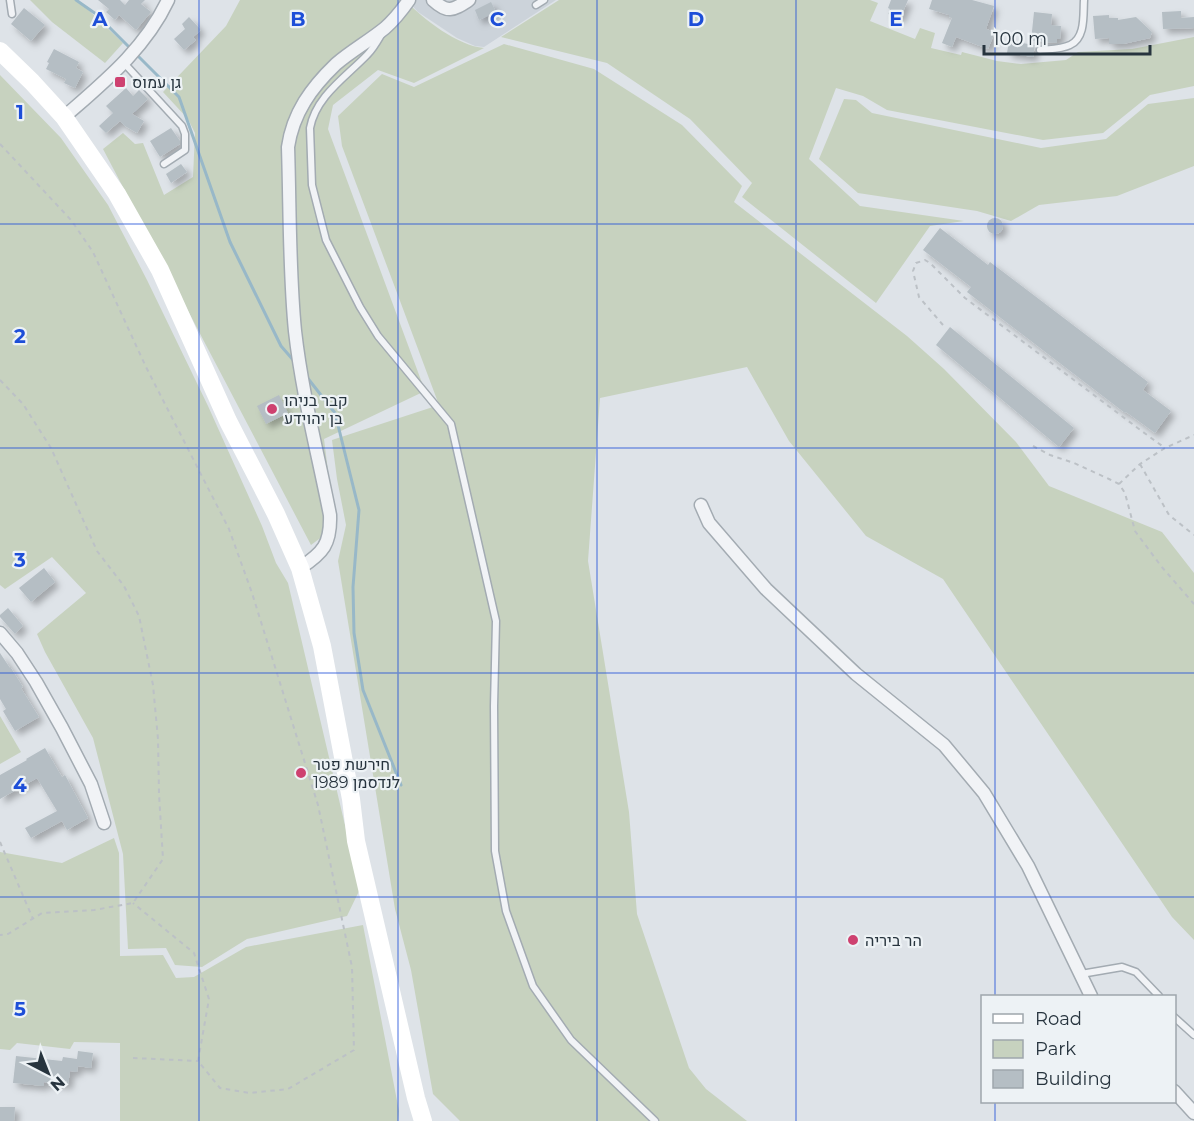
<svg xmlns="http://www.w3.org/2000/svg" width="1194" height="1121" font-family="Montserrat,Heebo,sans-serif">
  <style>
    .built { fill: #ccd3da }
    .green { fill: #c7d2bf }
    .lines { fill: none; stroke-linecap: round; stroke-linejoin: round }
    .stream { stroke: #98b8c8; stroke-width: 3 }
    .building { fill: #b5bec4; filter: url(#shadow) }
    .lane-casing { stroke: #a3abb2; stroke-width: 9 }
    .street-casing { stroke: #a3abb2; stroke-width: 15 }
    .path { stroke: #bcc1c6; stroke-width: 2; stroke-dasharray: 4.5 4.5; stroke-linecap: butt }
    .lane { stroke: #f1f3f6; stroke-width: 6 }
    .street { stroke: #f1f3f6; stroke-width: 12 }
    .secondary { stroke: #fff; stroke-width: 18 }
    .grid { fill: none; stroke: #1d4ed8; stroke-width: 1.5; stroke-opacity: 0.55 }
    .poi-dot { fill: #ce4170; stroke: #edf2f5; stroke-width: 2 }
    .labels { text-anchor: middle; stroke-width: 4.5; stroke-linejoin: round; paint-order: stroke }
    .poi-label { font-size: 16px; fill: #27343e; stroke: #edf2f5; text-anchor: start }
    .grid-label { font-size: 20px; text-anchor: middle; font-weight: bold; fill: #1d4ed8; stroke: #edf2f5; stroke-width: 4.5; stroke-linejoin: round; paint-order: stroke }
  </style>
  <defs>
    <filter id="shadow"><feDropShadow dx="4.5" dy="4.5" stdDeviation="3" flood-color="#0004"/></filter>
  </defs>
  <rect width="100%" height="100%" fill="#dee3e8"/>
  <path class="built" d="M407,0h149l-72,47 -9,-1 -18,-8 -39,-26z"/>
  <g class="green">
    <path d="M30,0h48l45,43 -18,20 -53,-41z"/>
    <path d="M240,0h165c18,19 53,46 79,48l-70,35 -36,-13 -45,35 -5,24 97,262 -101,48 11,88 -24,18 -208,-396 20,-16 12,11 8,-1 21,52 29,-18 2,-44 -7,-14 -25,-27 63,-66z"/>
    <path d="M559,0h311l8,3 -8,18 45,18 5,-11 15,5 -4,15 30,7 1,-3 35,9 24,3 45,-4 12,-8 54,-3 62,-12v49l-44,9 -47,38 -60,7 -156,-30 -24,-14 -27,-8 -27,71 51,47 104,15 -34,5 -54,77 -134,-106 10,-14 -62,-64 -83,-56 -106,-26z"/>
    <path d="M504,44l90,25 88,56 60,61 -8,16 173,134 37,33 72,73 33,44 113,46 32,41v367l-22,-23 -229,-338 -77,-43 -77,-95 -42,-74 -147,31 -12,163 41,251 8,102 52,154 17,21 41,32h-287l-27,-27 -22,-124 -16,-61 -57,-348 8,-36 -9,-46 -5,-39 107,-35 -97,-259 -4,-30 44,-42 32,13z"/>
    <path d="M0,75l61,63 47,67 39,75 61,126 54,120 14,37 12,20 72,306 -13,27 -100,23 -45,28 -27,-2 -9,-17 -38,1 -5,-95 -30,-116 -48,-86 -8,-18 49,-41 -34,-36 -47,32 -5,-4z"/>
    <path d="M1194,98v68l-77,30 -78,9 -28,16 -34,-10 -119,-18 -39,-34 25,-60 12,1 16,13 169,35 65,-9 42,-35z"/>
    <path d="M0,716l21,36 -21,12z"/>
    <path d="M114,838l5,15 1,103 43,-1 13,23 18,-1 52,-30 117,-22 36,186 -1,10h-278v-78l-46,-1 -4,7 -53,-6 -7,7 -10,-1v-197l62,11z"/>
  </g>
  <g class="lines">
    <g class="stream">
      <path d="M76,0l20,14 35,35"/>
      <path d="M136,54l43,43 51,145 51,104 13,15"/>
      <path d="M306,376l29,37 24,97 -6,77 1,46 9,57 38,95"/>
    </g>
  </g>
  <g class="building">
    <path d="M98,0h22l5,5 4,-5h16l-4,4 10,8 -15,18 -17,-15 -4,5 -9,-8 3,-3z"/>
    <path d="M891,0h17l-8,19 -12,-5 2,-5 -2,-1z"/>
    <path d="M932,0h40l22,6 -8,23 9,3 -7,17 -32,-12 -4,10 -10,-4 10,-25 -3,-1v-2l-20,-6z"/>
    <path d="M491,2l5,10 -17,8 -4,-10z"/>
    <path d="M24,8l21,17 -14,16 -20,-17z"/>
    <path d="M1181,11v7l13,-1v11l-31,1 -1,-17z"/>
    <path d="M1034,12l18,2 -1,11 10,1 -1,13h-3v4l-26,-2z"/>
    <path d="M1109,15v3h9v2l18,-3 16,15 -2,6 -27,6h-14v-6l-14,1 -2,-23z"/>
    <path d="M189,17l12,13 -8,7 3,3 -12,10 -10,-11 11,-10 -3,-5z"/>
    <path d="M1009,41l26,4 -2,12 -26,-4z"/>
    <path d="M54,49l25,13 -3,6 7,4 -8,16 -11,-5 2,-4 -20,-10 3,-6 -2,-1z"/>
    <path d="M126,88l7,8 6,-6 9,9 -16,15 12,7 -7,12 -12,-7 -5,-5 -14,12 -7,-7 14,-13 -7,-7z"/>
    <path d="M171,128l9,13v3l-20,13 -10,-16z"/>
    <path d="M181,164l6,8 -16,11 -5,-9z"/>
    <circle cx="995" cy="226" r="8"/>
    <path d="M940,228l48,37 2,-3 158,120 -5,8 28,21 -16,22 -29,-21 -1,1 -158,-121 4,-5 -48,-37z"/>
    <path d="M950,327l124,101 -15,19 -123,-102z"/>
    <path d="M279,395l9,18 -22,11 -9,-18z"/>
    <path d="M44,568l11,14 -24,20 -12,-14z"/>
    <path d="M8,608l15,18 -8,8 -15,-17v-2z"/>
    <path d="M0,653l10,15h1l12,19 -2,1 18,29 -24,14 -12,-20 3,-2 -6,-10z"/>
    <path d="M45,748l17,29 3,-2 23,43 -21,12 -5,-9 -31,17 -6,-10 32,-17 -20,-33 -37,21v-24l27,-15 -1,-1z"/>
    <path d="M78,1051l15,2 -2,15 -13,-2 -1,6 -7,-1 -2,14 -24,-3v4l-31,-3 3,-27 46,5 1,-4 14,2z"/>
    <path d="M0,1107h15l-1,14h-14z"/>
  </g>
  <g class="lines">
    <defs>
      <g id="lane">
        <path d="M10,0l2,14"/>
        <path d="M536,5l8,-5"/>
        <path d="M381,35c-4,7 -8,14 -14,20 -21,22 -51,41 -57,73l2,57 14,55 34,67 18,29 73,88 45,197 -2,85 1,145 11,60 27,75 38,54 84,81"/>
        <path d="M1040,50c10,-1 22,-1 30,-5 16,-7 13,-31 14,-45"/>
        <path d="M124,63l58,63 3,8v16l-21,14"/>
        <path d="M1081,974l41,-7 14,5 23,24"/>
        <path d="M1174,1017l20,18"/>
      </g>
      <g id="street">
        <path d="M433,0c15,14 20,10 36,0"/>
        <path d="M64,117c40,-35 81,-68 104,-117"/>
        <path d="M701,505l8,18 57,66 90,85 88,71 40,48 44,73 63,130"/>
        <path d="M300,568c23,-15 31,-24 30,-53 -12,-61 -28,-122 -35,-184 -6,-61 -5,-123 -7,-184 5,-34 23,-59 48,-83 15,-13 33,-23 49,-36 9,-8 17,-18 24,-28"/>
        <path d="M0,633l17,20 19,29 26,46 29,56 13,39"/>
        <path d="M1174,1091l20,22"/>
      </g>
    </defs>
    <use href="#lane" class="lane-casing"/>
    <use href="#street" class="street-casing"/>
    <g class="path">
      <path d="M0,144l71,76 22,32 53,115 83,162 23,64 66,212 34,162 2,83 -66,39 -38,4 -30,-5 -22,-27 11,-62 -15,-46 -61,-50"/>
      <path d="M943,325l-24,-28 -6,-26 3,-8 9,-3 5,3 35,35 178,134 22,16"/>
      <path d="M0,380l23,24 28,44 46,103 27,35 15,30 14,69 5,54 1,55 4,65 -30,44 -39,7 -52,3 -34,21 -8,1"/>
      <path d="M1033,446l17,9 24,8 35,16 10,5 6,9 10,38 26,35 33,38"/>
      <path d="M1140,464l29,51 25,20"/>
      <path d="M1119,484l21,-20 25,-16 29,-13"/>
      <path d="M0,842l33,77"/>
      <path d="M133,1058l65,3"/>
    </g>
    <use href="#lane" class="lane"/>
    <use href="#street" class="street"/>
    <path class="secondary" d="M0,51l32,31 32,35 53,77 43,76 68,151 48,93 24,54 22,78 29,153 5,42 60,257 7,23"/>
  </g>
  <path class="grid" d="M199,0v1121M398,0v1121M597,0v1121M796,0v1121M995,0v996M0,224h1194M0,448h1194M0,673h1194M0,897h1194M995,1102v19"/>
  <g class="poi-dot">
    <rect x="114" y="76" width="12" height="12" rx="3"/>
    <circle cx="272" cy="409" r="6"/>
    <circle cx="301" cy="773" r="6"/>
    <circle cx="853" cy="940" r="6"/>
  </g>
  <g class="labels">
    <g class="poi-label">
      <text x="132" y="88">גן עמוס</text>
      <text x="284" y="406">קבר בניהו<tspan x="284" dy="18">בן יהוידע</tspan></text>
      <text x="313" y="770">חירשת פטר<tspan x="313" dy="18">לנדסמן 1989</tspan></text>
      <text x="865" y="946">הר ביריה</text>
    </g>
  </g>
  <g class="grid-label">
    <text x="100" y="26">A</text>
    <text x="298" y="26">B</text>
    <text x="497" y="26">C</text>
    <text x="696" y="26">D</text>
    <text x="896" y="26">E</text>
    <text x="20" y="119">1</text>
    <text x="20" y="343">2</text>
    <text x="20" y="567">3</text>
    <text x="20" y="792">4</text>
    <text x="20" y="1016">5</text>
  </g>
  <rect x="981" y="995" width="195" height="108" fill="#edf2f5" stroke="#9ea6ac" stroke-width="1.5"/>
  <rect x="993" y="1014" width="30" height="9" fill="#ffffff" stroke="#9ea6ac" stroke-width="1.5"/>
  <text x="1035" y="1025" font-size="18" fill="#27343e">Road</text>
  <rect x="993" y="1040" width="30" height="18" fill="#c7d2bf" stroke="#9ea6ac" stroke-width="1.5"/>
  <text x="1035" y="1055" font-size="18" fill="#27343e">Park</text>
  <rect x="993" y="1070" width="30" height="18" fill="#b5bec4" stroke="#9ea6ac" stroke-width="1.5"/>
  <text x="1035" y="1085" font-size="18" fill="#27343e">Building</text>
  <g transform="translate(48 1073) rotate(138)" stroke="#edf2f5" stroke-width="4.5" paint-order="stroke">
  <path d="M0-4.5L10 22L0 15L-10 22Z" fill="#27343e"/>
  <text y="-9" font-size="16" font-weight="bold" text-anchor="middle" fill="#27343e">N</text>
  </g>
  <path d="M984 45v9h166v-9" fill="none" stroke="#27343e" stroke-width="3"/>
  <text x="993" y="45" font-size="18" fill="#27343e" stroke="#edf2f5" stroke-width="4.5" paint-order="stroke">100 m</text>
</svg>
